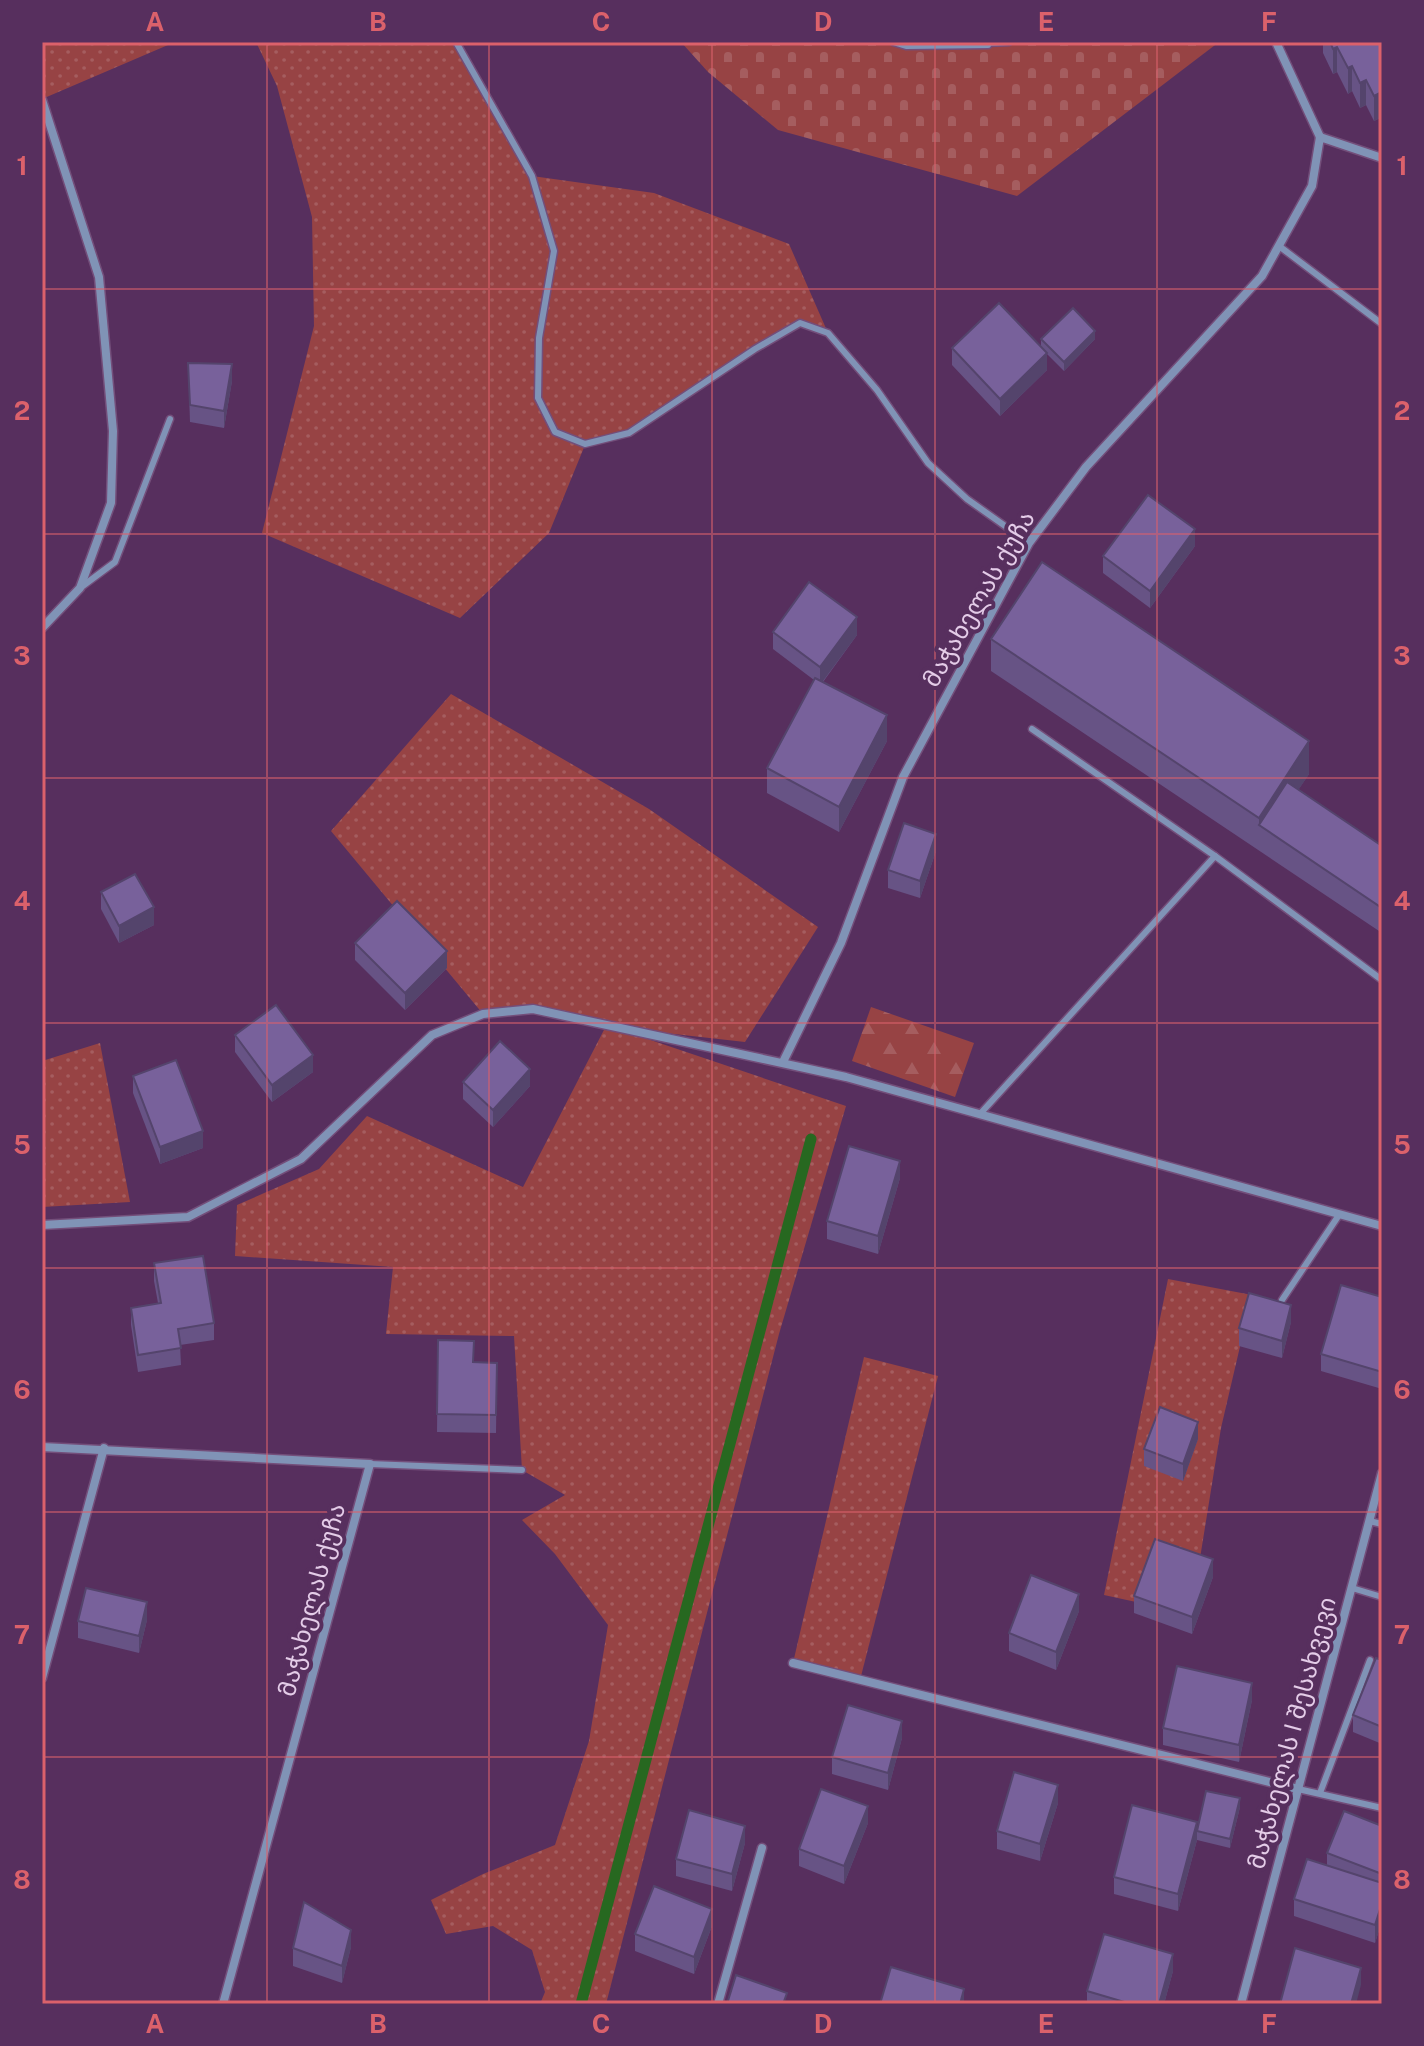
<svg xmlns="http://www.w3.org/2000/svg" width="1424" height="2046" font-family="'Public Sans','Noto Sans Georgian',sans-serif">
  <style>
    .grass { fill: url(#grass-dots) }
    .forest { fill: url(#forest-firs) }
    .cemetery { fill: url(#cemetery-stones) }
    .lines { fill: none; stroke-linecap: round; stroke-linejoin: round }
    .stream { stroke: #276820; stroke-width: 11 }
    .lane-casing { stroke: #734e7a; stroke-width: 9 }
    .street-casing { stroke: #734e7a; stroke-width: 11 }
    .lane { stroke: #8093b6; stroke-width: 6 }
    .street { stroke: #8093b6; stroke-width: 8 }
    .wall { fill: #675385 }
    .shaded-wall { fill: #54446c }
    .building { fill: #78619b; stroke: #54446c; stroke-width: 2 }
    .grid { fill: none; stroke: #db616b; stroke-width: 2; stroke-opacity: 0.55 }
    .labels { text-anchor: middle; stroke-width: 8; stroke-linejoin: round; paint-order: stroke }
    .street-label { font-size: 24px; fill: #e4cce8; stroke: #572f5e }
    .neatline { fill: none; stroke: #db616b; stroke-width: 3 }
    .grid-label { font-size: 26px; text-anchor: middle; font-weight: bold; fill: #db616b }
  </style>
  <defs>
    <pattern id="grass-dots" width="8" height="8" patternUnits="userSpaceOnUse" patternTransform="scale(2)"><rect width="8" height="8" fill="#974344"/><path d="M2 2h.1M6 6h.1" fill="none" stroke="#a55d5f" stroke-width="1.8" stroke-linecap="round"/></pattern>
    <pattern id="forest-firs" width="22" height="20" patternUnits="userSpaceOnUse" patternTransform="scale(2)"><rect width="22" height="20" fill="#974344"/><path d="M5 1l3.5 6h-7zM16 11l3.5 6h-7z" fill="#a55d5f"/></pattern>
    <pattern id="cemetery-stones" width="16" height="16" patternUnits="userSpaceOnUse" patternTransform="scale(2)"><rect width="16" height="16" fill="#974344"/><path d="M2 7V4a2 2 0 0 1 4 0v3zM10 15v-3a2 2 0 0 1 4 0v3z" fill="#a55d5f"/></pattern>
  </defs>
  <rect width="100%" height="100%" fill="#572f5e"/>
  <g class="grass">
    <path d="M42,42h133l-133,57z"/>
    <path d="M256,42h200l76,134 122,17 135,51 39,89 -29,-10 -170,110 -44,12 -36,88 -89,85 -198,-85 52,-207 -2,-109 -35,-131z"/>
    <path d="M451,694l198,115 169,118 -73,115 -133,-15 234,79 -67,228 -173,670h-66l5,-12 -13,-42 -39,-24 -47,8 -15,-34 52,-26 72,-29 34,-104 19,-116 -53,-71 -33,-34 43,-25 -43,-25 -8,-134 -128,-2 7,-67 -158,-11 2,-51 82,-36 48,-53 156,71 83,-161 -73,-17 -50,5 -152,-183z"/>
    <path d="M100,1043l30,159 -88,5v-146z"/>
    <path d="M1168,1279l84,16 -31,133 -30,186 -87,-19z"/>
    <path d="M864,1357l74,19 -78,304 -67,-17z"/>
  </g>
  <path class="forest" d="M871,1007l103,36 -19,54 -103,-36z"/>
  <path class="cemetery" d="M681,42h538l-202,154 -239,-66 -70,-58z"/>
  <g class="lines">
    <path class="stream" d="M581,2004l230,-865"/>
    <defs>
      <g id="lane">
        <path d="M456,42l76,134 22,75 -15,87 -1,60 17,34 30,12 44,-11 126,-84 45,-26 28,10 49,57 51,73 39,36 62,44"/>
        <path d="M893,42l13,4 82,-1"/>
        <path d="M985,43l24,-1"/>
        <path d="M1279,246l103,78"/>
        <path d="M80,588l35,-26 55,-143"/>
        <path d="M1032,729l183,127"/>
        <path d="M980,1114l235,-258 167,124"/>
        <path d="M1282,1300l57,-85"/>
        <path d="M370,1464l152,6"/>
        <path d="M1369,1521l13,3"/>
        <path d="M1352,1588l30,9"/>
        <path d="M1298,1789l84,19"/>
        <path d="M1320,1793l50,-133"/>
      </g>
      <g id="street">
        <path d="M1276,42l44,95"/>
        <path d="M42,100l57,177 14,154 -2,72 -31,85 -38,40"/>
        <path d="M783,1062l58,-119 62,-166 126,-234 57,-76 176,-191 50,-90 8,-49 62,21"/>
        <path d="M42,1225l146,-8 113,-58 131,-124 51,-21 50,-5 313,68 536,149"/>
        <path d="M42,1447l328,17 -147,540"/>
        <path d="M793,1663l505,126"/>
        <path d="M42,1678l62,-230"/>
        <path d="M718,2004l44,-156"/>
        <path d="M1241,2004l141,-531"/>
      </g>
    </defs>
    <use href="#lane" class="lane-casing"/>
    <use href="#street" class="street-casing"/>
    <use href="#lane" class="lane"/>
    <use href="#street" class="street"/>
  </g>
  <g class="wall">
    <path d="M1323,42h59v81l-2,-5 -6,3 -8,-16 -6,3 -8,-17 -4,3 -11,-22 -4,2 -10,-21z"/>
    <rect x="1380" y="188" width="2" height="58"/>
    <path d="M1041,339h54l-31,32 -17,-17v16l-47,46 -48,-51v-17l89,-1z"/>
    <path d="M188,363l44,18 -8,47 -34,-6z"/>
    <path d="M1195,546l-45,62 -47,-35v-17z"/>
    <path d="M773,632l84,3 -34,47 64,59 -48,91 -72,-39v-25l47,-88 -41,-31z"/>
    <path d="M991,639l318,135 -11,16 84,56v87l-391,-262z"/>
    <path d="M936,851l-16,47 -32,-10v-18z"/>
    <path d="M101,892l53,33 -35,18 -18,-34z"/>
    <path d="M355,943l92,25 -42,42 -50,-50z"/>
    <path d="M235,1035l78,37 -41,30 -37,-50z"/>
    <path d="M133,1076l70,72 -43,16 -27,-71z"/>
    <path d="M463,1082l67,4 -37,41 -30,-28z"/>
    <path d="M900,1178l-22,76 -51,-15v-18z"/>
    <path d="M154,1263l60,60v17l-34,5 1,20 -43,7 -7,-47v-17l27,-5 -4,-22z"/>
    <path d="M1382,1297v92l-61,-18v-17z"/>
    <path d="M1291,1322l-9,36 -43,-12v-18z"/>
    <path d="M438,1340l35,22 24,1 -1,70 -59,-1z"/>
    <path d="M1198,1439l-15,42 -39,-15v-17z"/>
    <path d="M1213,1577l-21,57 -58,-21v-17z"/>
    <path d="M1079,1611l-23,59 -47,-19v-18z"/>
    <path d="M147,1620l-8,33 -61,-15v-17z"/>
    <path d="M1382,1660v84l-29,-12v-17z"/>
    <path d="M1252,1700l-13,62 -76,-17v-17z"/>
    <path d="M902,1738l-14,52 -56,-16v-17z"/>
    <path d="M1058,1803l-18,58 -43,-12v-18z"/>
    <path d="M1240,1807l-10,41 -33,-8 -19,71 -64,-17v-17z"/>
    <path d="M868,1823l-24,61 -45,-18v-17z"/>
    <path d="M1382,1826v95l-7,22 -81,-27v-17l33,-34v-12z"/>
    <path d="M745,1843l-13,48 -56,-15v-17z"/>
    <path d="M712,1926l-18,48 -59,-23v-17z"/>
    <path d="M351,1947l-9,36 -49,-17v-18z"/>
    <path d="M1173,1971l-9,33h-77v-13z"/>
  </g>
  <g class="shaded-wall">
    <path d="M1337,47v25l-4,2v-25z"/>
    <path d="M1352,66v25l-4,3v-26z"/>
    <path d="M1366,80v25l-6,3v-25z"/>
    <path d="M1380,93v25l-6,3v-25z"/>
    <path d="M1095,331v8l-31,32v-9z"/>
    <path d="M1047,353v17l-47,46v-17z"/>
    <path d="M232,364v17l-8,47v-17z"/>
    <path d="M1195,529v17l-45,62v-17z"/>
    <path d="M857,617v18l-37,50v-18z"/>
    <path d="M887,715v26l-48,91v-25z"/>
    <path d="M1309,741v33l-39,59 -11,-8v-7z"/>
    <path d="M936,834v17l-16,47v-17z"/>
    <path d="M154,907v18l-35,18v-17z"/>
    <path d="M447,951v17l-42,42v-17z"/>
    <path d="M313,1055v17l-41,30v-17z"/>
    <path d="M530,1069v17l-37,41v-17z"/>
    <path d="M203,1131v17l-43,16v-17z"/>
    <path d="M900,1161v17l-22,76v-18z"/>
    <path d="M1291,1305v17l-9,36v-17z"/>
    <path d="M1198,1422v17l-15,42v-17z"/>
    <path d="M1213,1559v18l-21,57v-17z"/>
    <path d="M1079,1594v17l-23,59v-18z"/>
    <path d="M147,1602v18l-8,33v-17z"/>
    <path d="M1252,1683v17l-13,62v-17z"/>
    <path d="M902,1721v17l-14,52v-17z"/>
    <path d="M1058,1785v18l-18,58v-17z"/>
    <path d="M1240,1798v9l-10,41v-9z"/>
    <path d="M868,1806v17l-24,61v-18z"/>
    <path d="M1197,1822v18l-19,71v-17z"/>
    <path d="M745,1826v17l-13,48v-17z"/>
    <path d="M1382,1903v18l-7,22v-18z"/>
    <path d="M712,1909v17l-18,48v-17z"/>
    <path d="M351,1930v17l-9,36v-17z"/>
    <path d="M1173,1954v17l-9,33h-5z"/>
    <path d="M1361,1968v17l-5,19h-5z"/>
    <path d="M964,1989v15h-4z"/>
  </g>
  <g class="building">
    <path d="M1330,42h52v56l-2,-5 -6,3 -8,-16 -6,3 -8,-17 -4,2 -11,-21 -4,2z"/>
    <rect x="1380" y="188" width="2" height="40"/>
    <path d="M999,303l48,50 -47,46 -48,-51z"/>
    <path d="M1073,308l22,23 -31,31 -23,-23z"/>
    <path d="M188,363l44,1 -8,47 -34,-6z"/>
    <path d="M1148,495l47,34 -45,62 -47,-35z"/>
    <path d="M1042,562l267,179 -50,77 -268,-179z"/>
    <path d="M809,582l48,35 -37,50 -47,-35z"/>
    <path d="M815,678l72,37 -48,92 -72,-39z"/>
    <path d="M1287,782l95,64v62l-123,-83z"/>
    <path d="M904,823l32,11 -16,47 -32,-11z"/>
    <path d="M135,874l19,33 -35,19 -18,-34z"/>
    <path d="M397,901l50,50 -42,42 -50,-50z"/>
    <path d="M276,1005l37,50 -41,30 -37,-50z"/>
    <path d="M500,1041l30,28 -37,41 -30,-28z"/>
    <path d="M176,1060l27,71 -43,16 -27,-71z"/>
    <path d="M849,1146l51,15 -22,75 -51,-15z"/>
    <path d="M203,1256l11,67 -36,6 3,19 -43,7 -7,-47 30,-5 -7,-40z"/>
    <path d="M1341,1285l41,12v75l-61,-18z"/>
    <path d="M1249,1293l42,12 -9,36 -43,-13z"/>
    <path d="M438,1340l36,1 -1,21 24,1 -1,52 -59,-1z"/>
    <path d="M1160,1407l38,15 -15,42 -39,-15z"/>
    <path d="M1155,1539l58,20 -21,58 -58,-21z"/>
    <path d="M1031,1575l48,19 -23,58 -47,-19z"/>
    <path d="M86,1588l61,14 -8,34 -61,-15z"/>
    <path d="M1376,1658l6,2v67l-29,-12z"/>
    <path d="M1177,1666l75,17 -13,62 -76,-17z"/>
    <path d="M848,1705l54,16 -14,52 -56,-16z"/>
    <path d="M1014,1772l44,13 -18,59 -43,-13z"/>
    <path d="M821,1789l47,17 -24,60 -45,-17z"/>
    <path d="M1206,1791l34,7 -10,41 -33,-8z"/>
    <path d="M1132,1805l65,17 -19,72 -64,-17z"/>
    <path d="M689,1810l56,16 -13,48 -56,-15z"/>
    <path d="M1344,1811l38,15v48l-55,-21z"/>
    <path d="M1307,1859l75,24v20l-7,22 -81,-26z"/>
    <path d="M654,1886l58,23 -18,48 -59,-23z"/>
    <path d="M304,1902l47,28 -9,36 -49,-18z"/>
    <path d="M1104,1934l69,20 -14,50h-28l-44,-13z"/>
    <path d="M1295,1948l66,20 -10,36h-71z"/>
    <path d="M891,1967l73,22 -4,15h-80z"/>
    <path d="M736,1975l51,18 -4,11h-56z"/>
  </g>
  <path class="grid" d="M267,42v1962M489,42v1962M712,42v1962M935,42v1962M1157,42v1962M42,289h1340M42,534h1340M42,778h1340M42,1023h1340M42,1268h1340M42,1512h1340M42,1757h1340"/>
  <g class="labels">
    <g class="street-label">
      <text transform="translate(979 599) rotate(-60)" y="8">მაჭახელას ქუჩა</text>
      <text transform="translate(312 1600) rotate(-75)" y="8">მაჭახელას ქუჩა</text>
      <text transform="translate(1292 1733) rotate(-75)" y="8">მაჭახელას I შესახვევი</text>
    </g>
  </g>
  <rect width="1424" height="2046" fill="none" stroke="#572f5e" stroke-width="88"/>
  <rect x="44" y="44" width="1336" height="1958" class="neatline"/>
  <g class="grid-label">
    <text x="155" y="31">A</text>
    <text x="378" y="31">B</text>
    <text x="601" y="31">C</text>
    <text x="823" y="31">D</text>
    <text x="1046" y="31">E</text>
    <text x="1269" y="31">F</text>
    <text x="22" y="175">1</text>
    <text x="1402" y="175">1</text>
    <text x="22" y="420">2</text>
    <text x="1402" y="420">2</text>
    <text x="22" y="665">3</text>
    <text x="1402" y="665">3</text>
    <text x="22" y="910">4</text>
    <text x="1402" y="910">4</text>
    <text x="22" y="1154">5</text>
    <text x="1402" y="1154">5</text>
    <text x="22" y="1399">6</text>
    <text x="1402" y="1399">6</text>
    <text x="22" y="1644">7</text>
    <text x="1402" y="1644">7</text>
    <text x="22" y="1889">8</text>
    <text x="1402" y="1889">8</text>
    <text x="155" y="2033">A</text>
    <text x="378" y="2033">B</text>
    <text x="601" y="2033">C</text>
    <text x="823" y="2033">D</text>
    <text x="1046" y="2033">E</text>
    <text x="1269" y="2033">F</text>
  </g>
</svg>
